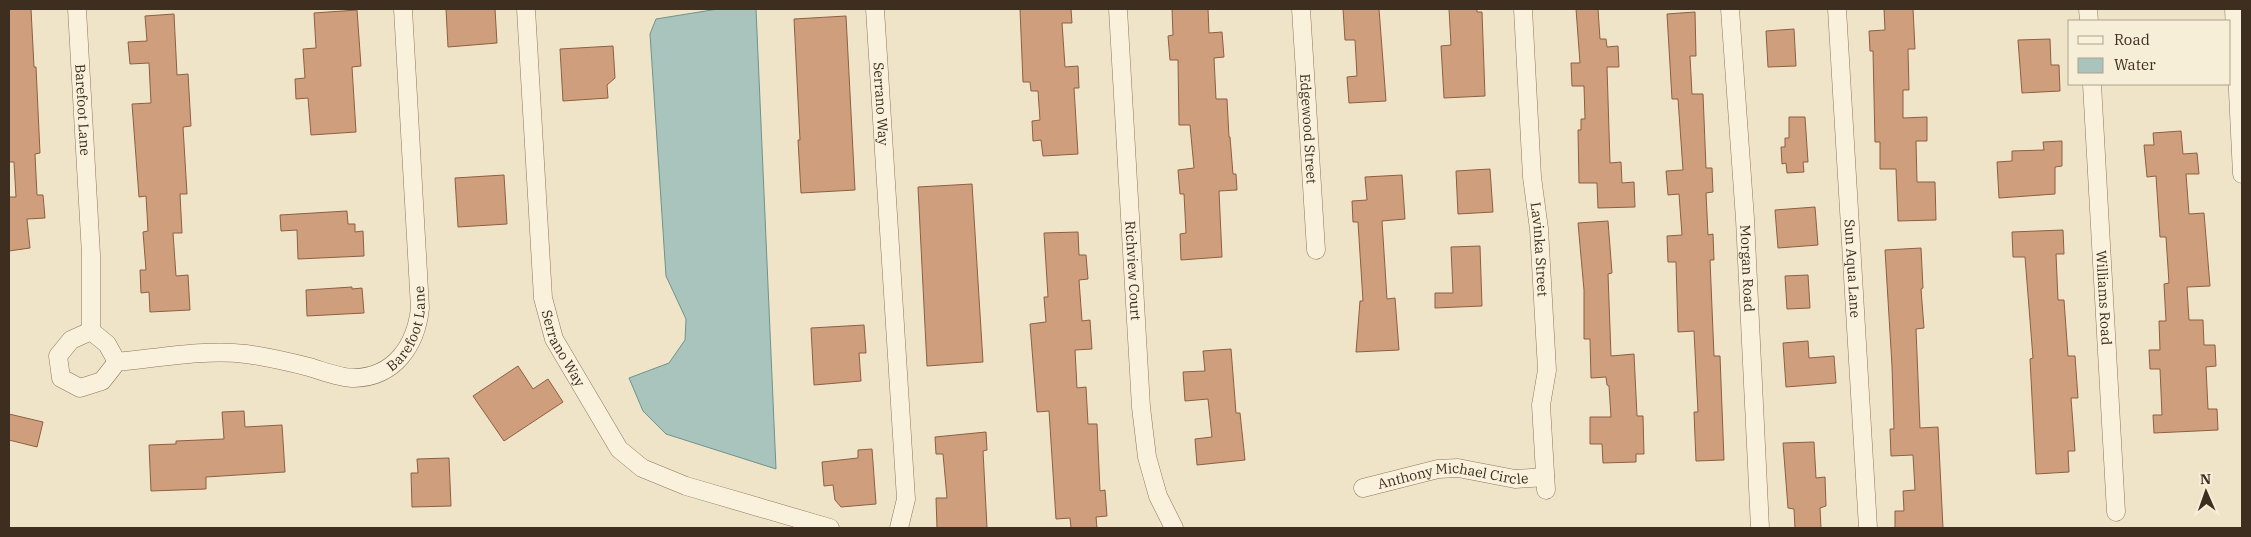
<svg xmlns="http://www.w3.org/2000/svg" width="2251" height="537" font-family="'IBM Plex Serif',serif">
  <style>
    .water { fill: #a9c4bc; stroke: #6f938a }
    .building { fill: #cf9f7d; stroke: #8d5f41 }
    .lines { fill: none; stroke-linecap: round; stroke-linejoin: round }
    .minor-casing { stroke: #8d765c; stroke-width: 19 }
    .minor { stroke: #faf1dc; stroke-width: 18 }
    .labels { text-anchor: middle; stroke-width: 4; stroke-linejoin: round; paint-order: stroke }
    .street-label { font-size: 14px; fill: #3d2e20; stroke: #f7eed8 }
  </style>
  <rect width="100%" height="100%" fill="#f0e4c8"/>
  <path class="water" d="M718,9h38l20,460 -110,-35 -23,-23 -14,-33 40,-15 16,-23 1,-21 -20,-43 -16,-242 6,-15z"/>
  <g class="building">
    <path d="M9,9h22l3,58h2l4,86 -5,1 2,41h6l2,23 -18,1 3,29 -21,3v-54h7l-2,-35h-5z"/>
    <path d="M446,9h49l2,34 -49,4z"/>
    <path d="M1020,9h51l1,14h-10l3,44 13,-1 1,22h-5l4,66 -35,2 -2,-16 -8,1 -1,-20 8,-1 -2,-29h-7l-1,-9h-7z"/>
    <path d="M1172,9h36l1,24 13,-1 2,25 -10,1 2,41h11l2,38h1l3,37h3l1,16 -18,1 3,66 -41,3 -1,-26 6,-1 -2,-39h-4l-2,-24 16,-2 -4,-43h-11l-1,-65h-8l-2,-24 5,-1z"/>
    <path d="M1343,9h36l7,92 -37,2 -2,-26 10,-1 -2,-36h-10z"/>
    <path d="M1449,9h28v3h5l3,84 -41,2 -3,-52 10,-1z"/>
    <path d="M1576,9h22l2,30h6l1,8 11,-1 1,21h-12l3,96 11,-1 1,21 12,-1 1,25 -37,1 -1,-25h-18l-1,-53h3v-11h4l-1,-33h-12l-1,-23h9z"/>
    <path d="M1884,9h29l2,40h-7l1,41h-6v28l24,-1v24h-11l1,41h18l1,38 -38,1 -2,-52h-16v-27h-5l-2,-91h-3l-1,-20 16,-1z"/>
    <path d="M357,10l4,56 -9,1 4,65 -45,3 -3,-37 -12,1 -1,-20 10,-1 -2,-29 13,-1 -2,-35z"/>
    <path d="M1695,12l1,44h-6l2,38h11l3,74h6l1,24 -7,1 2,42 5,-1 1,26h-4l4,96h6l4,104 -28,1 -2,-49h4l-4,-81 -16,1 -2,-70h-8l-1,-26 15,-1 -3,-41 -11,1 -2,-24 17,-1 -5,-71h-6l-5,-85z"/>
    <path d="M174,14l3,61 11,-1 3,52 -8,1 4,67h-7l2,39h-9l3,43 12,-1 2,35 -40,2 -1,-20 -8,1 -1,-23h6l-3,-38 5,-1 -2,-35 -7,1 -7,-93 19,-1 -2,-40 -19,1 -2,-22 19,-1 -2,-25z"/>
    <path d="M846,16l9,174 -54,3 -3,-53h2l-6,-121z"/>
    <path d="M1794,29l2,37 -28,1 -2,-36z"/>
    <path d="M2050,39l1,26h8l1,26 -38,2 -4,-53z"/>
    <path d="M613,46l2,32 -8,7 1,13 -45,3 -3,-52z"/>
    <path d="M1789,117h16l3,45h-5l1,10 -17,1 -1,-10 -4,1 -1,-17h4v-9h4z"/>
    <path d="M2181,131l2,23 14,-1 2,21h-13l3,40 15,-1 6,73 -23,1 2,33h14l1,25h11l1,21 -10,1 2,42h9l1,21 -64,3 -1,-18h9l-2,-46h-10l-1,-19h11l-1,-29h7l-2,-37 5,-1 -3,-46h-6l-4,-61 -9,1 -3,-32h10l-1,-12z"/>
    <path d="M2062,141v25l-7,1v27l-56,4 -2,-36 15,-1v-10l32,-1 -1,-8z"/>
    <path d="M1490,169l3,43 -35,2 -2,-43z"/>
    <path d="M504,175l3,49 -49,3 -3,-49z"/>
    <path d="M1402,175l3,44 -23,2 5,78 8,-1 4,52 -43,2 4,-51h3l-5,-79h-5l-1,-21 15,-1 -2,-23z"/>
    <path d="M972,184l11,178 -56,4 -9,-179z"/>
    <path d="M1815,207l3,38 -40,3 -3,-38z"/>
    <path d="M347,211l1,13h7v8l8,-1 1,25 -66,3 -1,-29 -16,1 -1,-16z"/>
    <path d="M1608,221l4,52 -4,1 3,82 23,-2 3,62h6l1,38h-8v8l-33,1 -1,-19h-12v-27h21l-2,-31 -2,-1 -1,-8 -15,1 -1,-39h-6v-49l-6,-67z"/>
    <path d="M2063,230l1,24h-8l2,46h6l4,56h7l3,42h-7l4,53h-7l1,21 -33,2 -6,-115 3,-1 -8,-101h-12l-1,-25z"/>
    <path d="M1078,232l1,23h7l2,24 -9,1 3,41 8,-1 2,29 -17,1 2,38 9,-1 2,37h9l3,67 5,-1 2,26 -11,1 1,11h-26l-1,-10 -14,1 -7,-108 -12,1 -7,-88 16,-2 -2,-25h4l-4,-64z"/>
    <path d="M1480,246l2,60 -47,2v-15h18l-2,-46z"/>
    <path d="M1921,248l2,40 -2,1 3,39 -8,1 4,99 18,-1 5,101h-48v-17h9l-1,-20 12,-1 -2,-35 -22,1 -1,-27h4l-2,-63 -7,-116z"/>
    <path d="M1808,275l2,33 -23,1 -2,-33z"/>
    <path d="M352,287v2l10,-1 2,25 -57,3 -1,-26z"/>
    <path d="M864,325l2,28h-7l2,28 -47,4 -3,-57z"/>
    <path d="M1808,341l1,17 25,-2 2,27 -50,4 -3,-44z"/>
    <path d="M1231,349l5,64h4l5,47 -48,5 -2,-26 17,-2 -4,-38 -23,2 -2,-29 22,-1 -2,-20z"/>
    <path d="M518,366l15,23 15,-10 15,23 -59,39 -31,-45z"/>
    <path d="M244,411l1,16 37,-2 3,47 -79,5v12l-55,2 -2,-46 27,-1v-3l48,-2 -2,-27z"/>
    <path d="M9,414l34,8 -6,25 -28,-7z"/>
    <path d="M986,432l1,18 -4,1 4,77h-50l-1,-30h11l-4,-44h-7l-1,-17z"/>
    <path d="M1814,442l2,36 9,-1 1,29 -6,2 1,20h-26l-1,-19 -6,-1 -5,-65z"/>
    <path d="M872,449l4,55 -35,3 -6,-7 -2,-15 -9,1 -2,-24 36,-4v-8z"/>
    <path d="M449,458l2,48 -39,1 -1,-34h7l-1,-14z"/>
  </g>
  <g class="lines">
    <defs>
      <g id="minor">
        <path id="s1" d="M77,9l14,246v76l16,13 10,18"/>
        <path id="s2" d="M526,9l17,289 11,41 65,110 23,19 44,18 144,42"/>
        <path id="s3" d="M875,9l31,490 -7,29"/>
        <path id="s4" d="M1118,9l23,398 6,50 11,39 16,32"/>
        <path id="s5" d="M1301,9l15,241"/>
        <path id="s6" d="M1523,9l9,168 7,52 8,141 -6,35 5,85"/>
        <path id="s7" d="M1730,9l15,210 15,309"/>
        <path id="s8" d="M1837,9l31,519"/>
        <path d="M2088,9l1,12"/>
        <path d="M2234,9l8,165"/>
        <path id="s9" d="M2092,84l24,428"/>
        <path id="s10" d="M91,331l-20,9 -13,16 3,22 19,10 22,-7 15,-19c42,-4 87,-13 129,-8 21,3 43,8 63,13 14,4 31,11 45,11 41,-1 62,-33 66,-70l-17,-299"/>
        <path id="s11" d="M1363,488l75,-19 20,-1 57,11 30,-2"/>
      </g>
    </defs>
    <use href="#minor" class="minor-casing"/>
    <use href="#minor" class="minor"/>
  </g>
  <g class="labels">
    <g class="street-label">
      <text dy="5" stroke="none"><textPath href="#s3" startOffset="95">Serrano Way</textPath></text>
      <text dy="5" stroke="none"><textPath href="#s1" startOffset="101">Barefoot Lane</textPath></text>
      <text dy="5" stroke="none"><textPath href="#s5" startOffset="120">Edgewood Street</textPath></text>
      <text dy="5" stroke="none"><textPath href="#s6" startOffset="241">Lavinka Street</textPath></text>
      <text dy="5" stroke="none"><textPath href="#s7" startOffset="260">Morgan Road</textPath></text>
      <text dy="5" stroke="none"><textPath href="#s8" startOffset="260">Sun Aqua Lane</textPath></text>
      <text dy="5" stroke="none"><textPath href="#s4" startOffset="262">Richview Court</textPath></text>
      <text dy="5" stroke="none"><textPath href="#s9" startOffset="214">Williams Road</textPath></text>
      <text dy="5" stroke="none"><textPath href="#s10" startOffset="456">Barefoot Lane</textPath></text>
      <text dy="5" stroke="none"><textPath href="#s2" startOffset="344">Serrano Way</textPath></text>
      <text dy="5" stroke="none"><textPath href="#s11" startOffset="92">Anthony Michael Circle</textPath></text>
    </g>
  </g>
  <rect width="2251" height="537" fill="none" stroke="#3d2e20" stroke-width="20"/>
  <rect x="2068" y="20" width="162" height="65" fill="#f7eed8" stroke="#ada18e"/>
  <rect x="2078" y="36" width="25" height="8" fill="#faf1dc" stroke="#ada18e"/>
  <text x="2114" y="45" font-size="15" fill="#3d2e20">Road</text>
  <rect x="2078" y="58" width="25" height="15" fill="#a9c4bc" stroke="#ada18e"/>
  <text x="2114" y="70" font-size="15" fill="#3d2e20">Water</text>
  <g transform="translate(2206 492) rotate(358)" stroke="#f7eed8" stroke-width="4" paint-order="stroke">
  <path d="M0-4L9 19L0 12L-9 19Z" fill="#3d2e20"/>
  <text y="-8" font-size="14" font-weight="bold" text-anchor="middle" fill="#3d2e20">N</text>
  </g>
</svg>
